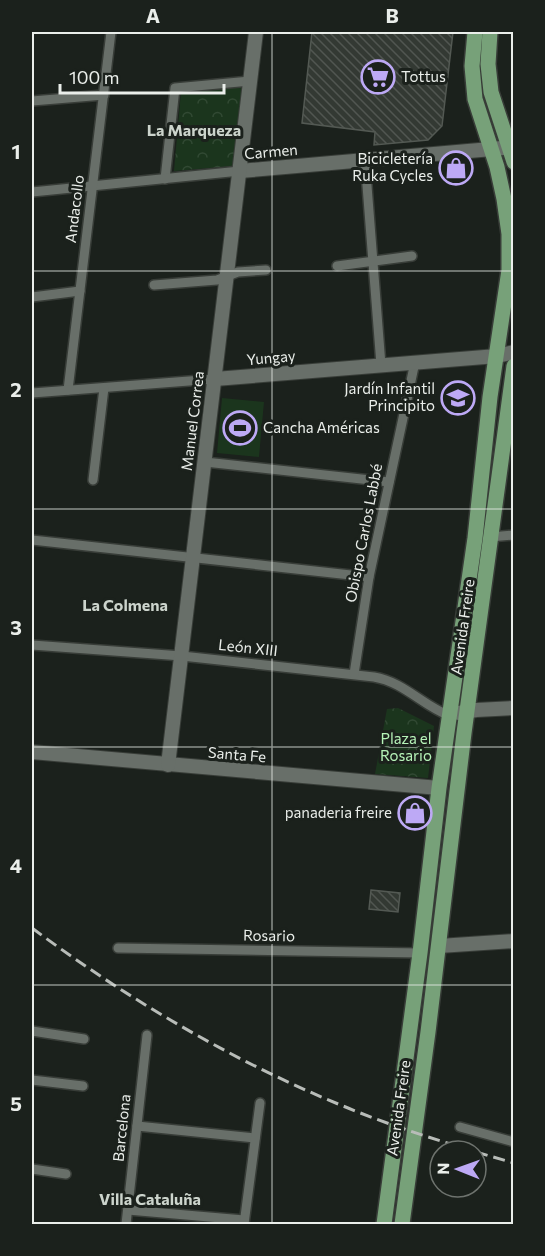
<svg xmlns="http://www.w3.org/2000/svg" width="545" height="1256" font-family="Commissioner,sans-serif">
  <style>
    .forest { fill: url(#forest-crowns) }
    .pitch { fill: #1b351d }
    .building { fill: url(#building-back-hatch); stroke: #535953; stroke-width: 1.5 }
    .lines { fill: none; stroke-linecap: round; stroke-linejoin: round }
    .street-casing { stroke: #383d38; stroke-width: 12 }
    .secondary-casing { stroke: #383d38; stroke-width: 16 }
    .primary-casing { stroke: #383d38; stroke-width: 18 }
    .street { stroke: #686f69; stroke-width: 9 }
    .secondary { stroke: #686f69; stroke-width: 14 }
    .primary { stroke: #77a179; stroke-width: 15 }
    .rail { stroke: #b8bcb8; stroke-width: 3; stroke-dasharray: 12 6; stroke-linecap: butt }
    .grid { fill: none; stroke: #eaeeea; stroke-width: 1.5; stroke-opacity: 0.55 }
    .labels { text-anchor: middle; stroke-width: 6; stroke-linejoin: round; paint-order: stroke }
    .poi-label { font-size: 15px; fill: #eaeeea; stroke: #1b211c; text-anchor: end }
    .street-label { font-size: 15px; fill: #eaeeea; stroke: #1b211c }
    .park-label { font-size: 15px; fill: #b6f3b8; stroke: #1b211c }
    .neighbourhood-label { font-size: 16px; font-weight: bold; fill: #ccd4cc; stroke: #1b211c }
    .neatline { fill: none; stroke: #eaeeea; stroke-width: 2 }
    .grid-label { font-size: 20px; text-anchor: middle; font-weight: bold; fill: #eaeeea }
  </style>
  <defs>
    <pattern id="forest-crowns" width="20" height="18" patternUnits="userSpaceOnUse" patternTransform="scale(1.5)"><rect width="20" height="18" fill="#1b351d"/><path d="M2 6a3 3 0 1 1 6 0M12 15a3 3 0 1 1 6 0" fill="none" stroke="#314933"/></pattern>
    <pattern id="building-back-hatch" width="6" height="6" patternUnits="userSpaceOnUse" patternTransform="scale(1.5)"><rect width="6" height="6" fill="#333933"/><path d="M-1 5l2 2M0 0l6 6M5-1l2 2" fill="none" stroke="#515651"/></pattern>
  </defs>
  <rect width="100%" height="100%" fill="#1b211c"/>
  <g class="forest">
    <path d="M242,87l-8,79 -60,5 7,-79z"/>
    <path d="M398,708l36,18 -6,52 -53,-4 12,-65z"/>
  </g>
  <path class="pitch" d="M222,398l42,4 -5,55 -42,-4z"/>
  <g class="building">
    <path d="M312,32h141l-11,94 -14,14 -54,5 1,-13 -73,-9z"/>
    <path d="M371,890l29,3 -2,19 -29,-3z"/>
  </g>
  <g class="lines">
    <defs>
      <g id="street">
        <path d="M32,101l72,-6"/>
        <path d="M365,160l16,205"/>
        <path d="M165,179l10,-91 75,-7"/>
        <path d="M32,192l208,-21"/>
        <path d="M337,266l75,-10"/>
        <path d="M154,285l63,-5 21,-8 28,-2"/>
        <path d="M32,297l48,-6"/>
        <path d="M68,390l43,-358"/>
        <path d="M32,393l183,-14"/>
        <path d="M205,462l184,20"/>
        <path d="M93,480l11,-92"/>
        <path d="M490,537l24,-2"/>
        <path d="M32,540l337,37"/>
        <path d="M32,645l150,11 192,21c30,5 49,29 76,39"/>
        <path d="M354,674l15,-97 46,-215"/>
        <path d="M118,948l302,5"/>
        <path d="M32,1031l52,8"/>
        <path d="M32,1080l51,6"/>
        <path d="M137,1126l118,12"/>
        <path d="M460,1127l54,15"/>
        <path d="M32,1169l34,5"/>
        <path d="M128,1210l116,10"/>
        <path d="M126,1224l21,-189"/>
        <path d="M244,1224l16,-121"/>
      </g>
      <g id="secondary">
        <path d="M240,171l274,-24"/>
        <path d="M215,379l282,-23 17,-4"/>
        <path d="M459,713l17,-3 38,-2"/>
        <path d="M32,752l407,36"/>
        <path d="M168,765l88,-733"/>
        <path d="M439,946l75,-5"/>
      </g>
      <g id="primary">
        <path d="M490,32l-2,32 3,28 23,70"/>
        <path d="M384,1224l36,-271 19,-165 36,-250 15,-141 19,-127v-36l-5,-35 -7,-32 -22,-68 -3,-33 3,-34"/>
        <path d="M402,1224l26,-192 36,-299 50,-367"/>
      </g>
    </defs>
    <use href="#street" class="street-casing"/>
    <use href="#secondary" class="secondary-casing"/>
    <use href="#primary" class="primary-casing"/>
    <use href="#street" class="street"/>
    <use href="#secondary" class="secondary"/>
    <use href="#primary" class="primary"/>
    <g class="rail">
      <path d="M32,928c97,72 204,135 316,180 41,17 83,30 125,43"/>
      <path d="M476,1152l38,11"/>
    </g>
  </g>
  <path class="grid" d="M272,32v1192M32,271h482M32,509h482M32,747h482M32,985h482"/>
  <defs>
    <symbol id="supermarket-ring" viewBox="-11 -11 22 22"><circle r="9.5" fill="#1b211c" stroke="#bda9f5" stroke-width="1.5"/><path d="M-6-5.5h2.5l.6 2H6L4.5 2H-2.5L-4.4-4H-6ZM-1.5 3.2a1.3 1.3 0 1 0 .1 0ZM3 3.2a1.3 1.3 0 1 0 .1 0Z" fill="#bda9f5"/></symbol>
    <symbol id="shop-ring" viewBox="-11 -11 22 22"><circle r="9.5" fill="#1b211c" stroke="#bda9f5" stroke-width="1.5"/><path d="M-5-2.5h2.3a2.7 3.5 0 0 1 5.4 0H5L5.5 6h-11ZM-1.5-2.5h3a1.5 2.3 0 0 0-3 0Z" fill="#bda9f5"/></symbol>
    <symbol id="school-ring" viewBox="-11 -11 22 22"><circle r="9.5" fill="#1b211c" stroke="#bda9f5" stroke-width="1.5"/><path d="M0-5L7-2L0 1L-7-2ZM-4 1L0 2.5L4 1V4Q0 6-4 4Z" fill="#bda9f5"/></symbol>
    <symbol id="stadium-ring" viewBox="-11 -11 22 22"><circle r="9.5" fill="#1b211c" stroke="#bda9f5" stroke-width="1.5"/><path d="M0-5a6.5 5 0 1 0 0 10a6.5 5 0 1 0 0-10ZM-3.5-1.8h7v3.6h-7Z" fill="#bda9f5"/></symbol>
  </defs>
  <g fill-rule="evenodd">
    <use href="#supermarket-ring" x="359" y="58" width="38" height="38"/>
    <use href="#shop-ring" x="437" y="149" width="38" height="38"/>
    <use href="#school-ring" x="439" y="379" width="38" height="38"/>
    <use href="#stadium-ring" x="221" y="409" width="38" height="38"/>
    <use href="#shop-ring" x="396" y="794" width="38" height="38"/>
  </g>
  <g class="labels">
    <g class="poi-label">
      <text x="401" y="82" text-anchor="start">Tottus</text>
      <text x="433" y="164">Bicicletería<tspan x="433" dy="17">Ruka Cycles</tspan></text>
      <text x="435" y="394">Jardín Infantil<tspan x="435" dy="17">Principito</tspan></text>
      <text x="263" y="433" text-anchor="start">Cancha Américas</text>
      <text x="392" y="818">panaderia freire</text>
    </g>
    <g class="street-label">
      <text transform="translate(271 152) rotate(-5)" y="5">Carmen</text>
      <text transform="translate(75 209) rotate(-83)" y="5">Andacollo</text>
      <text transform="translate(271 358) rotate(-5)" y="5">Yungay</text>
      <text transform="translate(193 421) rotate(-83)" y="5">Manuel Correa</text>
      <text transform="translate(364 533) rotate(-79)" y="5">Obispo Carlos Labbé</text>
      <text transform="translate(463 627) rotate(-82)" y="5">Avenida Freire</text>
      <text transform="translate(248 648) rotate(6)" y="5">León XIII</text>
      <text transform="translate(237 755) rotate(5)" y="5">Santa Fe</text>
      <text transform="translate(269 936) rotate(1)" y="5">Rosario</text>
      <text transform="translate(399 1108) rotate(-82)" y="5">Avenida Freire</text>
      <text transform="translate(122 1128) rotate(-84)" y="5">Barcelona</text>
    </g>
    <g class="park-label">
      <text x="406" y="744">Plaza el<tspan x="406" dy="17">Rosario</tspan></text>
    </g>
    <g class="neighbourhood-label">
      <text x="194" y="136">La Marqueza</text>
      <text x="125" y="611">La Colmena</text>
      <text x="150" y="1205">Villa Cataluña</text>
    </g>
  </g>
  <rect width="545" height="1256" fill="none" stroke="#1b211c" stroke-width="66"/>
  <g transform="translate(458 1169) rotate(271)"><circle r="28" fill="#1b211c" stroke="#6e736e" stroke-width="1.5"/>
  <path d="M0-4.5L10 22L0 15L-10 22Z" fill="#bda9f5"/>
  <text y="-9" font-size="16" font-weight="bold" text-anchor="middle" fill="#eaeeea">N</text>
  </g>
  <path d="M60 84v9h164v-9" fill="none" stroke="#eaeeea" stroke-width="3"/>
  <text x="69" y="84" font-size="18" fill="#eaeeea" stroke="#1b211c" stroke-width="4.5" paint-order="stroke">100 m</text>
  <rect x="33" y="33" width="479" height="1190" class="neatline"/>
  <g class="grid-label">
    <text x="153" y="23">A</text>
    <text x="392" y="23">B</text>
    <text x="16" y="159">1</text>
    <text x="16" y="397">2</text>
    <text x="16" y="635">3</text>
    <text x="16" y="873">4</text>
    <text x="16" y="1111">5</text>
  </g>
</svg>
